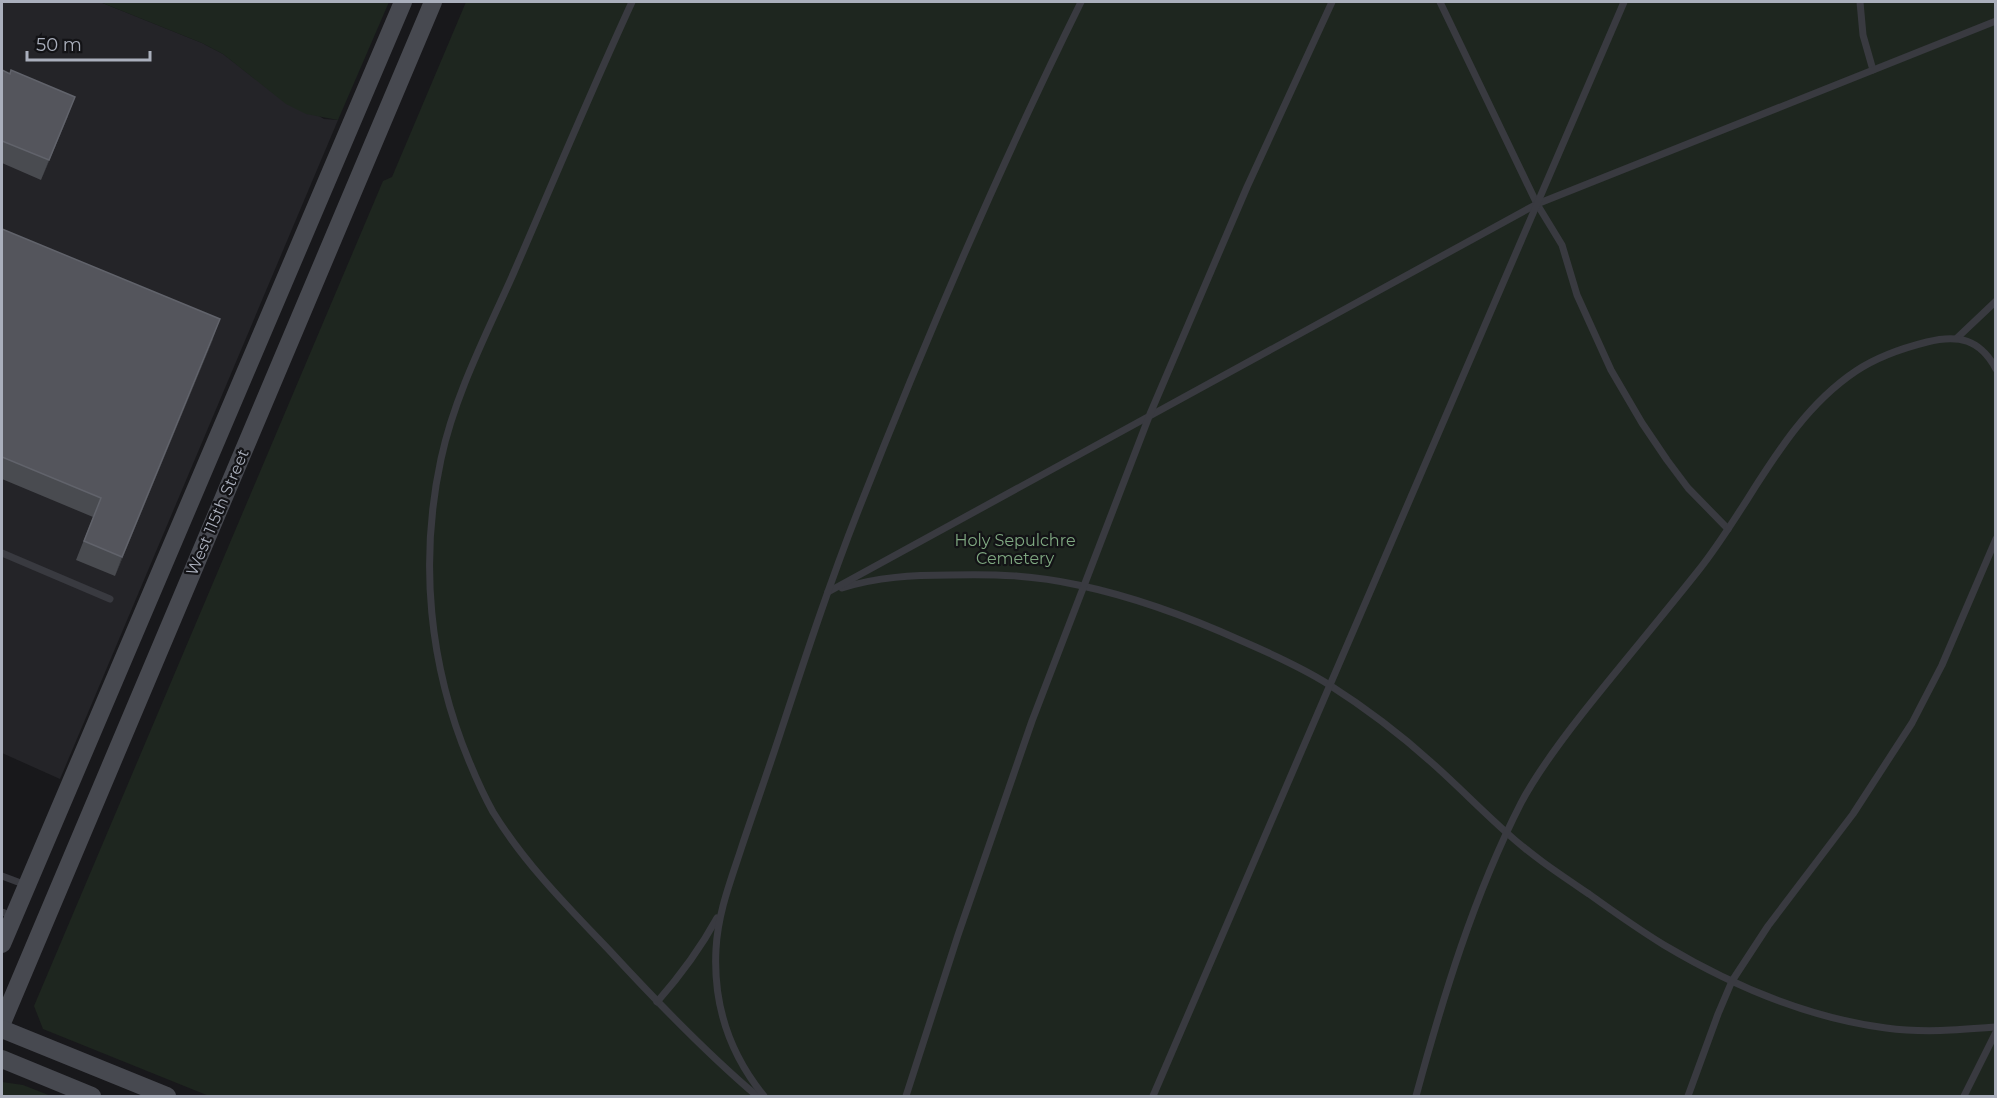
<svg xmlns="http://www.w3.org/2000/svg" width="1997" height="1098" font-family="Montserrat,sans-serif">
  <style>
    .built { fill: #242428 }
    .green { fill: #1e261f }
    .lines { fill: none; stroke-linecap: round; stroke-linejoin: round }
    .lane { stroke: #393a40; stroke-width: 7 }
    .secondary { stroke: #474950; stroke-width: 18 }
    .wall { fill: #494b50 }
    .shaded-wall { fill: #313236 }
    .building { fill: #54555c; stroke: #61636b; stroke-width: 1.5 }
    .labels { text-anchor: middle; stroke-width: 4.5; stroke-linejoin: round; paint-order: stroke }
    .street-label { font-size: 16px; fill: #aaafbc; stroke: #131316 }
    .park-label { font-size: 16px; fill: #7fa881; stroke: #131316 }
  </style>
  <rect width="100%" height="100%" fill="#18181b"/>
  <path class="built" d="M2,2h98l102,41 21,11 31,24 70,41 14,1 -278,659 -58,-26z"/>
  <g class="green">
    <path d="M100,2h289l-51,118 -32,-6 -20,-10 -63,-50 -21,-11z"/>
    <path d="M466,2h1529v1094h-1786l-166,-67 -9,-23 349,-825 9,-4z"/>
    <path d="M2,1082l21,3 28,11h-49z"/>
  </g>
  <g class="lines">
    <g class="lane">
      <path d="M632,2c-41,89 -79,180 -118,270 -27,61 -59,122 -73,187 -22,102 -12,206 28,302 7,17 15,35 24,51 32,52 75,95 117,139 47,51 95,101 147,145"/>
      <path d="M1440,2l97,202 25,41 15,50 34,75 31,53 25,37 21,28 40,41"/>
      <path d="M1860,2l3,33 10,35"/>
      <path d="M1957,338l39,-37"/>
      <path d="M2,553l108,46"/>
      <path d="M842,588c35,-11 71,-13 108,-13 46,-1 83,0 128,10 57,12 111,32 164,56 30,13 59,26 86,43 36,23 72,50 103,78 26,23 50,48 76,71 25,23 54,42 82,61 25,18 49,35 75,51 67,40 145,73 222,83 37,5 73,2 110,-1"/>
      <path d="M828,592l709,-388 459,-183"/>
      <path d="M2,876l24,9"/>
      <path d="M2,912l11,4"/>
      <path d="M657,1002c23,-26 43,-53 60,-84"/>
      <path d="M764,1096c-35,-43 -51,-92 -48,-147 2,-37 15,-69 26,-103 13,-39 27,-78 40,-118 24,-73 48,-146 76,-217 68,-173 141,-343 223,-509"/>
      <path d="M906,1096l52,-161 74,-214 118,-307 97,-227 85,-185"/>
      <path d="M1153,1096l471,-1094"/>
      <path d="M1416,1096c27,-99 58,-201 105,-293 17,-32 39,-61 61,-89 38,-48 78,-95 116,-143 53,-66 86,-152 158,-200 21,-14 47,-23 71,-29 31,-8 53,-3 69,27"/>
      <path d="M1688,1096l30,-82 14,-33 36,-55 85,-112 59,-91 30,-58 54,-126"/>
      <path d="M1964,1096l32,-64"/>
    </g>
    <g class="secondary">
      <path d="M2,944l401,-942"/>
      <path d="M2,1023l431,-1021"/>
      <path d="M2,1029l165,67"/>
      <path d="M2,1059l90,37"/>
    </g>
  </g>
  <g class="wall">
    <path d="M2,70l66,46 -27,64 -39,-17z"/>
    <path d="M2,229l211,110 -98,237 -39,-16 17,-43 -91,-38z"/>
  </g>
  <g class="shaded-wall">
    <path d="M75,97l-7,19 -27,64 8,-20z"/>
    <path d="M220,319l-7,20 -98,237 7,-19z"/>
  </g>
  <g class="building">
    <path d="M2,70l8,4 1,-4 64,27 -26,63 -47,-19z"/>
    <path d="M2,229l218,90 -98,238 -38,-16 17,-43 -99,-41z"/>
  </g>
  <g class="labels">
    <g class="street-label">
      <text transform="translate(217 512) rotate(-67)" y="6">West 115th Street</text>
    </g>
    <g class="park-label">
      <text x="1015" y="546">Holy Sepulchre<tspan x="1015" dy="18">Cemetery</tspan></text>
    </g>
  </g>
  <rect width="1997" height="1098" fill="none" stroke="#aaafbc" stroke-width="6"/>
  <path d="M27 51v9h123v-9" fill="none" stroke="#aaafbc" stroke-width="3"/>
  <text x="36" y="51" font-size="18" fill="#aaafbc" stroke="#131316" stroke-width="4.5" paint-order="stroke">50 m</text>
</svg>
